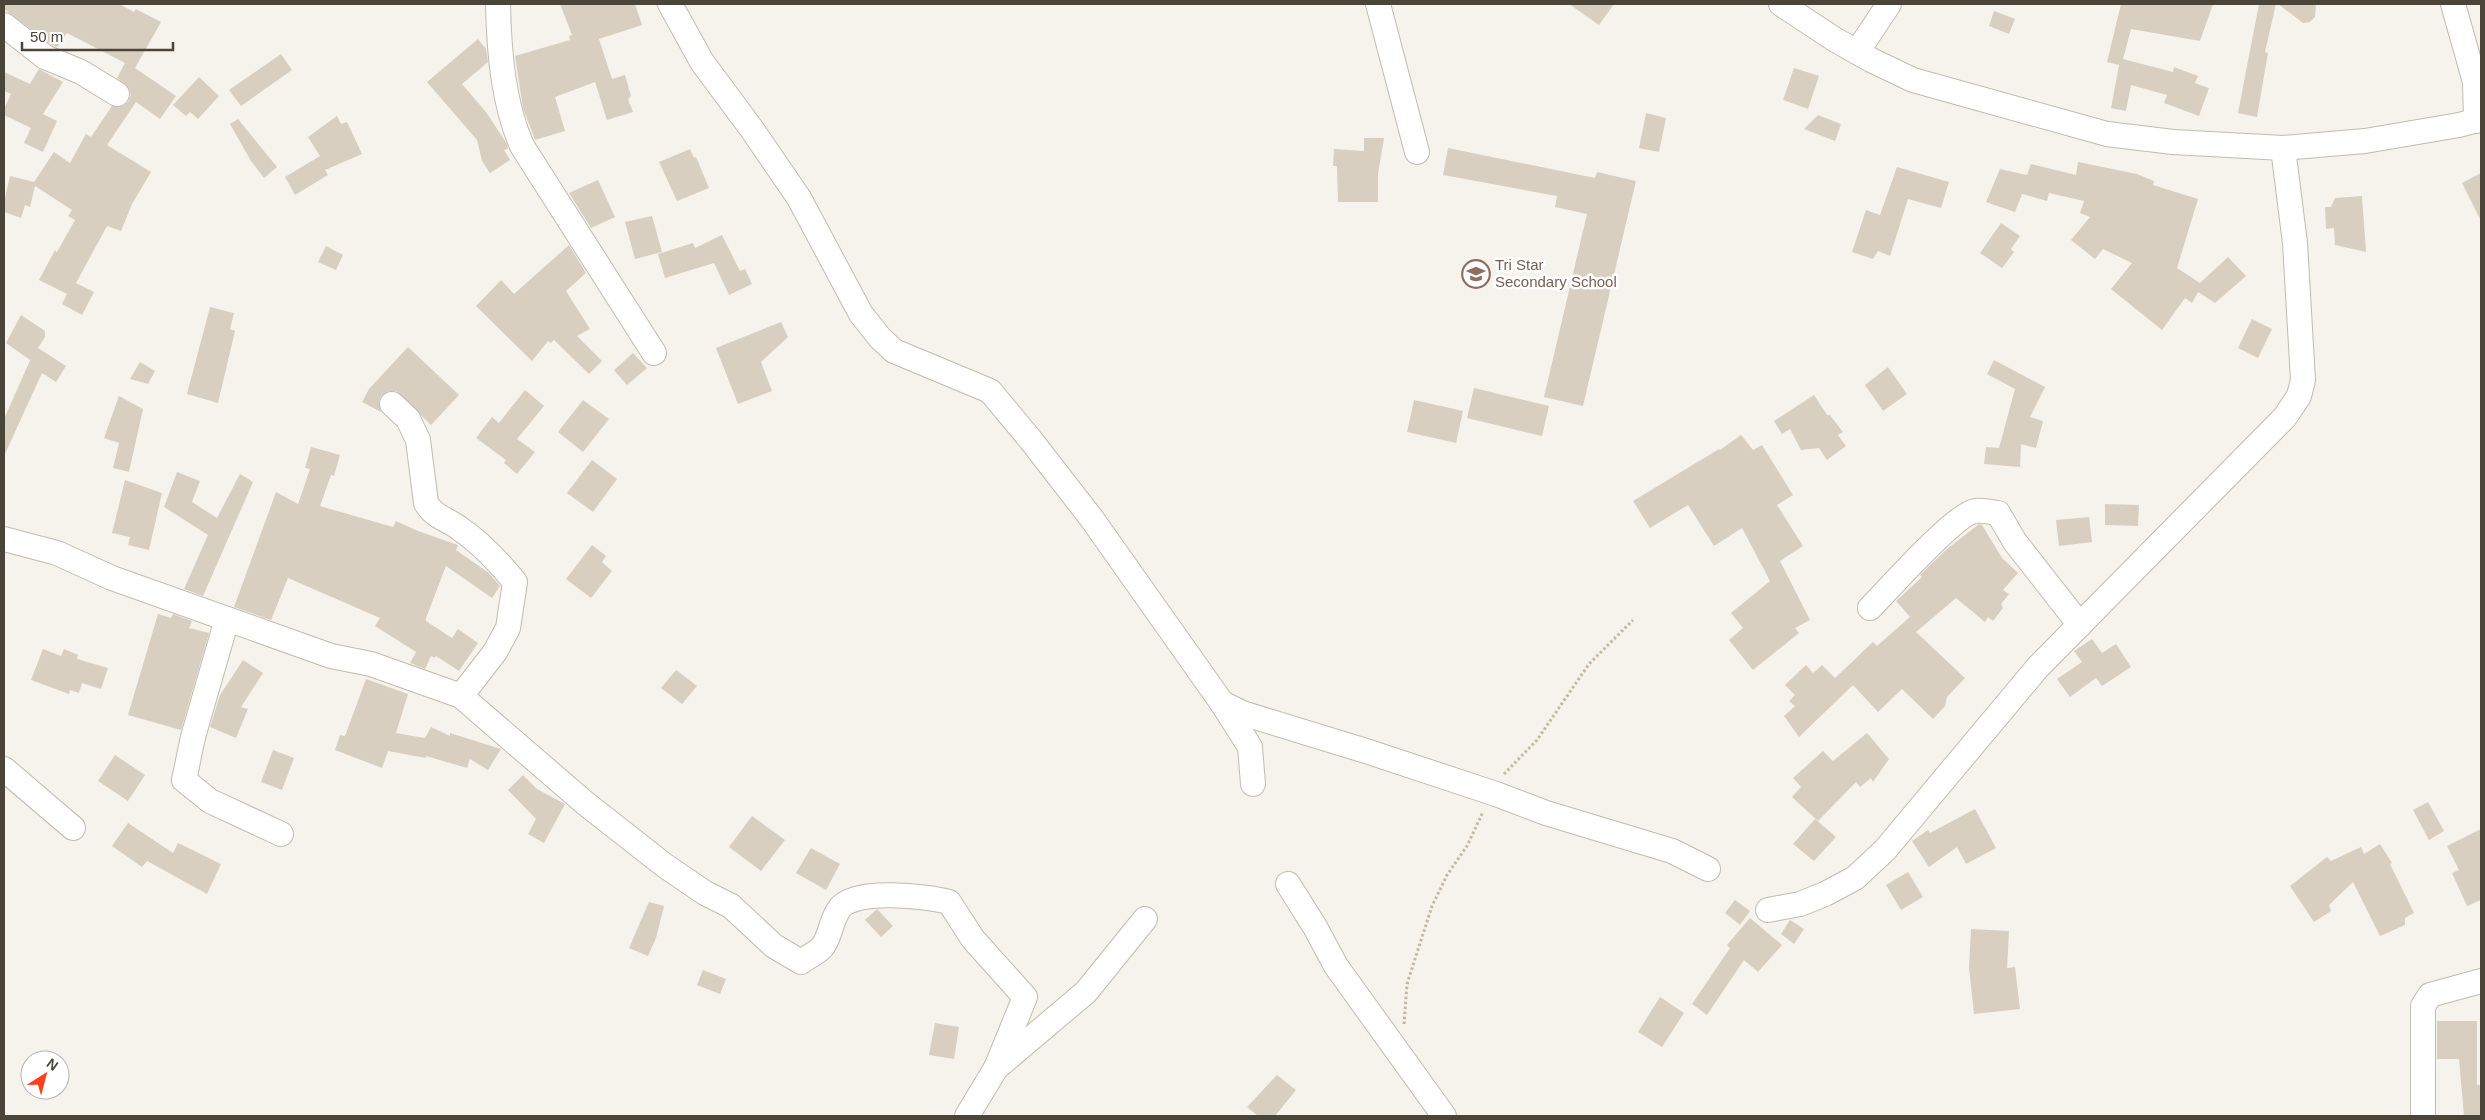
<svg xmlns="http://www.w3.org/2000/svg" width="2485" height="1120" font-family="Arial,sans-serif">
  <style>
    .building { fill: #d8cfc1 }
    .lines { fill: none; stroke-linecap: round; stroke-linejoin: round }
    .street-casing { stroke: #c2bbae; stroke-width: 26 }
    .path { stroke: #c4b79f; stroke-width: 3; stroke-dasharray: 2.5 2.5; stroke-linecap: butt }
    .street { stroke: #fff; stroke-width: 24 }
    .labels { text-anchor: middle; stroke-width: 5; stroke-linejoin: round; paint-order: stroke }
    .education-label { font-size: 15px; fill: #785e54; stroke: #fff; text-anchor: start }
  </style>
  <rect width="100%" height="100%" fill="#f6f3ec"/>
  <g class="building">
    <path d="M4,4h115l15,8 2,-3 25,13 -26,46 41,28 -16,23 -24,-17 -29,43 44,27 -19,32 -11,27 -14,-5 -31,57 18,9 -12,23 -20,-11 5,-10 -28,-14 16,-30 2,2 18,-32 -7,-4 4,-6 -37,-24 -5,21 -5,-2 -4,13 -17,-6v-10l6,-26 24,6 20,-30 16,11 16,-29 5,3 21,-31h11l5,-4 3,-7 -2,-7 -12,-10 8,-15 -58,-30 -10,14 -5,-2 -48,-36z"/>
    <path d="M560,4h75l7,21 -43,14 13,40 13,-4 6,21 -3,3 5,13 -26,8 -12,-38 -40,15 10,34 -30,9 -12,-32 -8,-52 55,-16 -1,-4 3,-1z"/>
    <path d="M1569,4h45l-15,21z"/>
    <path d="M2121,4h92l-13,37 -69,-12 -8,30 50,13 1,-5 24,9 -3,7 14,5 -10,28 -35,-13 3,-8 -36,-10 -5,26 -15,-3 8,-43 -12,-3z"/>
    <path d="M2259,4h17l-11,48 3,1 -11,64 -19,-4z"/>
    <path d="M2278,4h38l-1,13 -5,5 -7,1z"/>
    <path d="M1994,11l21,8 -6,15 -20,-8z"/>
    <path d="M478,39l8,10 2,13 -26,22 24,28 21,32 1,5 -4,1 6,10 -20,13 -8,-12 -5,-21 -50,-58z"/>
    <path d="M281,54l11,16 -51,36 -12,-16z"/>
    <path d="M1794,68l25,8 -11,33 -25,-9z"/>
    <path d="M39,69l24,13 -20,32 14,7 -14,31 -19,-9 7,-15 -27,-13v-6l7,-15 -7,-3v-19l26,12z"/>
    <path d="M199,77l20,19 -21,23 -8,-7 -4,4 -13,-11z"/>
    <path d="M1646,113l20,5 -7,34 -20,-4z"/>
    <path d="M1818,115l23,9 -6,17 -31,-12z"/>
    <path d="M337,116l4,8 6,-2 15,32 -37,16 3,5 -33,20 -10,-18 35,-21 -12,-19z"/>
    <path d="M238,119l39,48 -13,11 -13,-17 -21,-37z"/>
    <path d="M1364,138h20l-6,36v28h-40l-1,-36h-4l1,-17 30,2z"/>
    <path d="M1448,148l147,30 2,-6 39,9 -53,225 -39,-9 43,-183 -32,-7 2,-11 -114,-21z"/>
    <path d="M690,149l4,9 2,-1 13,31 -32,13 -18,-39z"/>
    <path d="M2078,162l59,12 17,7 -1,4 45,14 -21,69 23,15 28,-26 18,19 -31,27 -17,-11 -6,11 -7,-5 -23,32 -51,-41 21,-26 -29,-14 -8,10 -24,-19 19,-23 -10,-4 4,-12 -35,-8 -2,8 -25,-7 -7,18 -29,-10 14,-33 27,6 4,-11 45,11z"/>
    <path d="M1897,167l52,15 -8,26 -33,-9 -18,57 -12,-5 -5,8 -21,-7 14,-42 14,5z"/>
    <path d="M2481,173v48l-19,-38z"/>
    <path d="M598,180l17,37 -24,11 -22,-35z"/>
    <path d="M2362,196l4,56 -31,-7 -1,-17 -8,1 -1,-22h6l4,-9z"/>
    <path d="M652,216l10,36 -27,7 -10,-37z"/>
    <path d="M2001,223l19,13 -9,13 3,3 -12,16 -22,-15z"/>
    <path d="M722,235l18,36 5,-2 7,15 -23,11 -15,-32 -49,15 -7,-24 35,-11 2,5z"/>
    <path d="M569,245l17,28 -20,18 24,38 -13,7 25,25 -13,13 -35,-34 -3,3 -3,-2 -16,20 -56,-55 25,-26 13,14z"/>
    <path d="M326,246l17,9 -7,15 -18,-8z"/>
    <path d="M210,307l24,6 -4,16 5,2 -17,72 -31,-9z"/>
    <path d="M21,315l24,16v6l-7,11 28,18 -10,16 -14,-9 -38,83v-37l28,-63 -2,4 -24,-17z"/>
    <path d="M2252,319l20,10 -14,29 -20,-10z"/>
    <path d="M781,322l7,15 -27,25 11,29 -34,13 -22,-56z"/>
    <path d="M408,347l51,48 -28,30 -35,-34h-8l-6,4 -3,6 2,11 -19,-10 7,-13z"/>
    <path d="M633,353l14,15 -20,17 -13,-15z"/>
    <path d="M1994,360l51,27 -15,30 13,4 -7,27 -15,-4 -1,23 -36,-3 2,-17 13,1 16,-59 -28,-15z"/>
    <path d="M140,362l15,9 -7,13 -18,-5z"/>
    <path d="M1888,367l19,27 -24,17 -18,-26z"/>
    <path d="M1474,388l75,18 -7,30 -75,-18z"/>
    <path d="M525,390l19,16 -27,33 18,13 -18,22 -13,-11 2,-3 -30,-22 16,-21 7,6z"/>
    <path d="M1814,395l13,20h3l13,17 -5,3 8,11 -19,14 -8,-12 -18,2 -11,-21 -8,5 -8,-13z"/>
    <path d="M119,396l24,13 -14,63 -16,-4 6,-25 -15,-5z"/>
    <path d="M583,400l26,19 -26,33 -25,-20z"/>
    <path d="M1414,400l49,11 -7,32 -49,-11z"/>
    <path d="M1741,435l12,15 9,-5 31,50 -16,10 26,41 -23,15 30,59 -15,8 4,5 -46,37 -24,-30 14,-12 -12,-15 39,-32 -28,-53 -28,18 -26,-41 -38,23 -17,-27 86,-52 1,1z"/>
    <path d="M311,447l29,8 -6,21 -3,-1 -11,31 73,21 3,-6 22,10 40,14 -2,5 33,23 11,13 -8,12 -46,-32 -20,52v3l26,17 6,-9 20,14 -19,28 -23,-15 -1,2 -4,-2 -6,13 -15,-6 6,-11 -41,-26 5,-8 -92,-40 -17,42 -37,-13 42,-115 22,12 12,-35 -5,-1z"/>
    <path d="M592,460l25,19 -24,33 -26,-19z"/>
    <path d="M177,472l23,9 -8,21 25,16 23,-44 13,8 -50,114 -19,-7 24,-54 -44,-28z"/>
    <path d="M125,480l37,13 -13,57 -21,-5 2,-8 -18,-4z"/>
    <path d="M2105,504l34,1 -1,21 -33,-1z"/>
    <path d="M2089,517l3,25 -33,4 -3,-26z"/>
    <path d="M1979,524l3,1 20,33 16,15 -15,17 6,4 -8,10 2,4 -10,13 -5,-4 -3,5 -29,-24 -40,34 49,46 -18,19 -2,9 -12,13 -31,-30 -24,23 -25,-27 -54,52 -15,-21 11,-10 -6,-5 6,-6 -10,-10 21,-20 7,8 9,-8 13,13 38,-36 4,4 33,-29 -14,-16 26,-24 -2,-2 27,-26z"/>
    <path d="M592,545l14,11 -4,6 10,9 -21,27 -25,-19z"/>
    <path d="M158,614l13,4 2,-4 19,7 -3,7 20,5 -28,97 -53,-15z"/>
    <path d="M2092,639l10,14 14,-9 15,23 -29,19 -6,-8 -26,19 -13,-18 25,-17 -8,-11z"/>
    <path d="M43,649l18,7 3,-7 14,6 -1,4 31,9 -7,21 -19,-6 -3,10 -9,-3 -1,4 -38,-14z"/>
    <path d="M243,660l20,13 -22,34 7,2 -12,29 -26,-11 10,-32z"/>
    <path d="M676,670l21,16 -15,18 -21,-16z"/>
    <path d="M366,679l42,15 -12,39 29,5 6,-11 19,9v-3l51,16 -13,21 -18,-11 -3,9 -41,-12v2l-38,-7 -6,17 -47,-18 5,-15 5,1z"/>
    <path d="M1867,733l22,26 -16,23 -2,-4 -11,9 -4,-5 -38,39 -26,-24 9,-10 -8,-9 30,-27 10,10z"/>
    <path d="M273,750l21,8 -12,32 -21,-8z"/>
    <path d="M115,755l30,20 -17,26 -30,-20z"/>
    <path d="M523,775l14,14 28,15 -21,39 -16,-9 8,-15 -28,-29z"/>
    <path d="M2428,802l16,29 -15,9 -16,-30z"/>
    <path d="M1975,809l21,39 -30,16 -9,-17 -28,20 -17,-26 16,-11 2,3z"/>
    <path d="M752,816l33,24 -24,31 -32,-24z"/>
    <path d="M1815,819l21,18 -22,24 -21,-17z"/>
    <path d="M128,823l45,30 5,-10 43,21 -14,30 -60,-33 -5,6 -30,-21z"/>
    <path d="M2481,829v71l-14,6 -15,-33 7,-3 -12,-24z"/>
    <path d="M2380,844l12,19 -2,1 24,49 -9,5v7l-25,11 -27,-54 -24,23 2,6 -17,11 -24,-36 37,-29 4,4 30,-14 3,7z"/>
    <path d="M811,848l29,16 -14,26 -30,-17z"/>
    <path d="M1908,872l15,25 -22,13 -15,-25z"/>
    <path d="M1735,900l15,11 -10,14 -15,-12z"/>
    <path d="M649,902l15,4 -8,32 -8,18 -19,-8z"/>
    <path d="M877,909l16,17 -12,11 -16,-17z"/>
    <path d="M1750,918l32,27 -24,27 -14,-12 -37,55 -15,-11 38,-56 -3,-3z"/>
    <path d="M1790,920l14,9 -10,15 -13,-10z"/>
    <path d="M1971,929l38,2 -2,37 8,-1 5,42 -46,5 -5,-46z"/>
    <path d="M703,970l23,9 -6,15 -23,-9z"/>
    <path d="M1660,997l24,16 -22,34 -24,-15z"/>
    <path d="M2437,1021h40v64h4v31h-17l-5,-57h-22z"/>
    <path d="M935,1023l24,4 -5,32 -25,-4z"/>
    <path d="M1277,1075l19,15 -21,26h-17l-11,-9z"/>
  </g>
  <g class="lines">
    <defs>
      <g id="street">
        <path d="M498,4c1,47 5,99 24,142l132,207"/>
        <path d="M670,4l32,58 49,66 48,70 62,116 19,24 14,13 96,40 40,48 62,80 130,184 28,44 3,37"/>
        <path d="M1378,4l39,148"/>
        <path d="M1781,4l53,35 37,21 42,20 194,54 66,8 110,6 82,-7 94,-16 22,-6"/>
        <path d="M2453,4l22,78 1,39"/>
        <path d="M4,25l41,32 36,15 36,22"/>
        <path d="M1857,52l32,-48"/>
        <path d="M392,404l16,15 10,21 8,63c8,14 21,16 33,25 22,15 39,33 56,54l-7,46 -13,24 -34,44"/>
        <path d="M4,539l53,14 55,25 219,78 40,8 90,32 124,107 79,62 41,28 26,13 43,40 27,16c6,-5 18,-10 22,-16 8,-11 8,-27 17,-38 15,-20 88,-12 109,-6l24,37 52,58 -29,71"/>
        <path d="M1870,608c17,-17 85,-94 105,-97 7,-1 16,1 23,2l17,29 65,83"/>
        <path d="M227,619l-34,118 -9,43 26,21 71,33"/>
        <path d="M1222,703l20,10 124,38 130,43 50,19 126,38 36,18"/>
        <path d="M4,769l69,59"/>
        <path d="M1288,884l27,43 21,39 108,150"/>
        <path d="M1768,910l32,-6 25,-10 30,-16 30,-28 153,-183 247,-250 14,-21 4,-16 -8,-137 -12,-95"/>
        <path d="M967,1116l29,-48 90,-76 59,-73"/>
        <path d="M2423,1116v-110l7,-11 51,-14"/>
      </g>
    </defs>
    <use href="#street" class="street-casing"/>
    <g class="path">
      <path d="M1504,774l33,-34 52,-76 44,-44"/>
      <path d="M1404,1024l3,-40 25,-78 15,-31 20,-29 16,-34"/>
    </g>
    <use href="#street" class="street"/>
  </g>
  <defs>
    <symbol id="school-ring" viewBox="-11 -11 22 22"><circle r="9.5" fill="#fff" stroke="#8d6e63" stroke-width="1.5"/><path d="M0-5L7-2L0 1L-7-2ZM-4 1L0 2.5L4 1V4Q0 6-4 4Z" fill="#8d6e63"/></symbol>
  </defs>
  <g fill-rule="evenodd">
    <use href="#school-ring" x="1460" y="258" width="32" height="32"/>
  </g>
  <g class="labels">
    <g class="education-label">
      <text x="1495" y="270">Tri Star<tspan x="1495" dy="17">Secondary School</tspan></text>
    </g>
  </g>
  <rect width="2485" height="1120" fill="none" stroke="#4b4439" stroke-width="10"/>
  <g transform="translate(45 1075) rotate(36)"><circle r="24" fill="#ffffff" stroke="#b7b4b0"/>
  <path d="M0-4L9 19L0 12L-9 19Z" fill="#fc3f1d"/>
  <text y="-8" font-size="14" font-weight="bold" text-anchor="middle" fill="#4b4439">N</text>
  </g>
  <path d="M22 42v8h151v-8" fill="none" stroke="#4b4439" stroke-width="2.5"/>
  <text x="30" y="42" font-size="15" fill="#4b4439" stroke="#ffffff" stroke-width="4" paint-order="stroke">50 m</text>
</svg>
